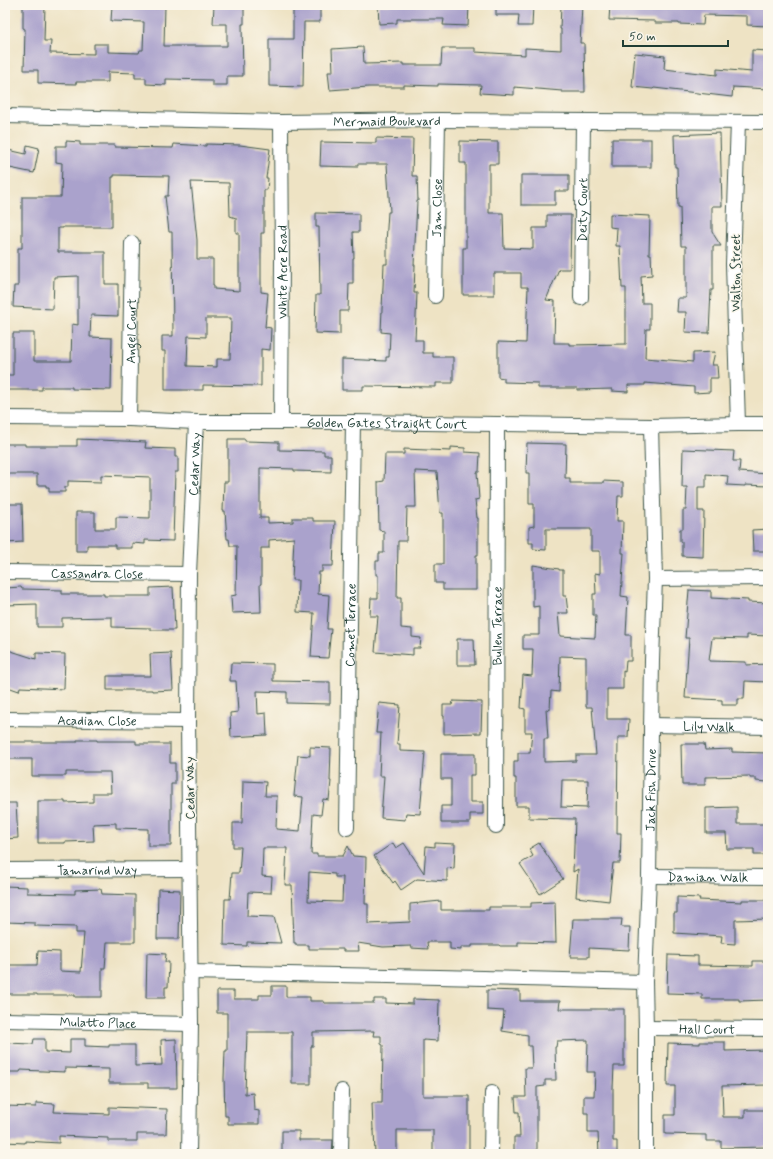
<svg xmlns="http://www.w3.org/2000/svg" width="773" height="1159" font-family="Mynerve,sans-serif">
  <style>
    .building { fill: #aaa2cc; fill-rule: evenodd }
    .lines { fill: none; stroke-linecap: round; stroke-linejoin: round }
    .minor-casing { stroke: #3e564a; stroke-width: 16 }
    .minor { stroke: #fff; stroke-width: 14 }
    .labels { text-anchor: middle; stroke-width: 3; stroke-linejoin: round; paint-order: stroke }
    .street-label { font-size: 13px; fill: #1f3d34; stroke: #fbf7ec }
  </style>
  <rect width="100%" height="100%" fill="#fbf7ec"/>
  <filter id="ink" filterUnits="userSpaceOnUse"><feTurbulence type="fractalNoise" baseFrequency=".025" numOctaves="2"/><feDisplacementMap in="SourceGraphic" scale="8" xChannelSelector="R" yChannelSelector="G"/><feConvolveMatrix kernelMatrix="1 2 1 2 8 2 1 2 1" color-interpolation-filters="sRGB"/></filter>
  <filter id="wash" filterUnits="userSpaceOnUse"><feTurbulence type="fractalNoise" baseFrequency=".012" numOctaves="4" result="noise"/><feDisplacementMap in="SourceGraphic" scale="16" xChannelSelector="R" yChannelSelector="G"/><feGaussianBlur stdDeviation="0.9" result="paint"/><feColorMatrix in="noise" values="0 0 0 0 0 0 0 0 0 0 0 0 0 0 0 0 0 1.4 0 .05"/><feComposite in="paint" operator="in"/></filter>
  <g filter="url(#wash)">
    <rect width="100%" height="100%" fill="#eee3c4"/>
    <g id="blocks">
      <g class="building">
        <path d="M23,5h22l-1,36h7l-1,12 44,1v-10h14v8l31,1 1,-3h3l1,-28 -33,-1 1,-16h53l-1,41h63v-22h-14l1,-19h30v19h-2l1,52h-16v9h-15v-5l-46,-1v6l-20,-1v-6h-11v-5l-27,-1v10h-32v2l-38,-1v-13h-14l1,-41 -2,-1z"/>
        <path d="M293,5h27v17h-16l-1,65 -34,-1v-47h24z"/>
        <path d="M378,5h91l-1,21 -25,-1 1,-6h-47v4l-18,1z"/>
        <path d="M496,5h37l-1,21h-14l1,-11h-23z"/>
        <path d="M561,5h21l-2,38h4l1,49h-23v-1l-48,-4v8l-34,-2 1,-8 -43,-1v2l-34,-1v2h-36l-38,3 -2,-18h5l-1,-23 31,-2 1,17 39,-1v2h38l1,-17h33v4l50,3v-7l36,2v-21h-1z"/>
        <path d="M610,5h158v21l-21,-1v-9l-43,-1 -1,10 -24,-1v-1h-24v-2l-46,-1z"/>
        <path d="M752,50l16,1v38l-35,-2 -1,10 -78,-9 -1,1 -21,-2 3,-34 30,3 -1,13 53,6v-6l35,3z"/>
        <path d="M720,133l2,73h-10v26l9,14h-8v44h-2l-2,43 -24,-1 1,-20h-9l1,-14h8v-52h-5l-1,-39h-2l-1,-40h-2l-1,-32z"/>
        <path d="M376,138l37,1 -1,37h5l1,25h-1l-3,64h1l-1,28h3l-2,47h8v13h10v4h20v26h-17v4l-73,-1v4h-21v-31l44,2v-4h3l1,-24 -9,-1 3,-68h3v-21h-1l2,-31h2l-3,-48h-30v3l-37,-1 1,-24 55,1z"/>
        <rect x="612" y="139" width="39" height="28"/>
        <path d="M66,141l14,1v3h35v2l58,1 1,-4 32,2v-2l34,1 30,4 -4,29h2l-1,12h-3v43h-3v59l7,1 -3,34 6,1 -1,22 -9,-1v37l-58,-1v5h-38v-39h-3v-15h11l-1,-104h-3l-4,-36h3l1,-20 -55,-1v2h-2v50h-49v1h-5v24h47v32h13v32l-27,-1 -1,22 22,1 -1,52 -39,-1v-2h-30v3h-36v-15h7v-42h21v28h37l1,-37 6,1v-49l-24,1 -1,32 -40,-2 1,-21h4v-38h4v-51h39l1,-34 -6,-1v-16h10zM191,182l38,1 1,33 6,2v15h3v58l-25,-2v-4h-1v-26h-16v-19zM206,318h25l-1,41h-13v8l-30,-1 1,-30 18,1z"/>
        <path d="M460,141l38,1v22h-9v49h14l1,35 29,1v-21h14v-13h24l-1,54h-11l-13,31 9,1 -1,42h15v2l57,-1v-56h-4l-2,-42h-4l1,-18 -7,-1v-13l40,2 -1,38h2l1,21 -11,1 1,27h8v26h-4l-1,29 48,4v-9l22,-1 -3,13h5l1,13h-8v14l-16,1v-6l-49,-4v2h-17v7l-16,-1v-2l-35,1v-2h-39v-5l-34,-1v-4l-6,-1v-35l28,1 2,-56h-7v-14h-27v22h-31v-47h3v-85h-6z"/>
        <path d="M27,145l12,3 -5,25 -29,-6 3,-17 18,4z"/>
        <path d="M521,175h48v16h-14v14h-34z"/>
        <path d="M316,213l43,1v18h-6l1,26h-1v25h-4l-1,28h-8v23l-25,-1 1,-38h4l-1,-68h-3z"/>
        <path d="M77,439l69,3 -1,6 30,1v8h3v15h-3l-2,69 -28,-1v4l-13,-1v5h-17v-3h-28v6h-11v-39h19v17h21v-12l34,1v-41l-49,-2v7l-33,-1v6h-3v5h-16v-5h-3v-2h-9v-11h-32v-30h20v2h52z"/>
        <path d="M228,439h17v2l34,1v8l45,1v4h7v17l-37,-1v-2l-34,-1v50h8v5l25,-1v-4h20v3h22l-2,45h-11v6h-3l-1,22 11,1 -2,34h4l-3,29 -17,-1 3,-44 -17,-1 1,-32h-6l2,-42 -25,2v8h-8v36h-1l1,28 -29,1 -1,-17 5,-1 1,-49h-7l-1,-7h-2l-2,-28h-2l1,-29h4z"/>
        <path d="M527,443l39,1 -1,34h5v5h33v-2l20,1v14h-5l-1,25h6l-1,32h2l-3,43 7,1 -2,38h5v26h-5l-1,11 -2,-1v18h-16v30h22l-1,18h-10l-1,96h4l-1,30h-7l-4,38 -33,-4 2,-28 -5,3 2,-53 -46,-1v-12h-13v-28h-2v-17h4v-8h12l2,-21h-7v-23l-4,-1 2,-33 9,1 1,-27h-10v-14h16v-29l-6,1v-42l26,4v1h4v26h3l2,17h-10l2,23 35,2 1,-23h-3v-21h3l-1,-21 5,1v-23h-9v-22h-45v21l-13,-1v-6h-4v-16l5,-1v-22h-5v-31h-3zM560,656l26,1v50h6l4,48h-20v6l-32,1v-23h4l-2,-30 4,1 1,-19 8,1zM562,780h26l-1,28 -26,-1z"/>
        <path d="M451,447l14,1v4l15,1 -1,19h-2l2,27 -4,1 2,18h1v37h-2v35h-33v-7h-8v-19h8v-51h-3l-3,-41 -22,-1 1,36h-9l-1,34h-8l-1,57h4v30l11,1v8l9,1 -1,10h-7v7l-38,-3 3,-36h-8l1,-18h7v-23h-2v-14h3v-8h5v-22l-5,-1 -1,-48 6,-1 1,-27h19v-5l47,2z"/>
        <path d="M683,449l51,2 -1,10h7l-1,11 29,2v12l-23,-1v1l-18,-1 1,-9 -22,-2v13h-8v24h6l-1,46 -21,-1v-14h-2v-13h3v-19h3l1,-23h-5z"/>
        <path d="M5,504h17l1,38 -18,1z"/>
        <path d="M768,529v22h-15l-1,-21z"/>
        <path d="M21,587l1,2 40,1v4h42v2h46v-8l23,-1 2,43h-24v-2l-39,-1v-10l-50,1v9h-25v-23l-32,1v-17z"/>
        <path d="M689,590l22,1v7l37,2v2l20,1v33l-21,-1v4l-35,-1 -3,23 37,1v3l22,-1v18l-23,-1 -1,18h-6v6h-16v-5l-37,-2 4,-60h-4z"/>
        <path d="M457,639h17l1,26h-18z"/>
        <path d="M5,649l31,10v-6l29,1 -1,35 -44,-2 -1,4 -14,-5z"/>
        <path d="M171,653l2,37 -21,1v-1h-45v-14h44l-1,-22z"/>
        <path d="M231,663l42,1v17l57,1v22l-43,-1v-11l-30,-1 1,23 8,-1 1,22 -36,2 -1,-24 8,-1 -2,-31h-6z"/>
        <path d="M453,701l29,1 -1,31 -37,1v-18h-1v-11h9z"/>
        <path d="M379,703l21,2 -3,39h3v7l25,1 -5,62 -14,-1 -1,7 -24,-2 3,-42h-5l2,-43h-5z"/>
        <path d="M77,740h20v1h39v3h34v19h5v21h-4v62h-23v-17l-32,-1v-5l-23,1 1,17 -29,1v1h-27v-42h27v2l28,-1v-9h18l-1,-21h-44v4h-34v-17h-27v-17h72z"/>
        <path d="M681,744h23l1,6 27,-1v3l36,1v29l-12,-1v-3h-6v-2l-45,1v8h-23z"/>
        <path d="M310,747l21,1 -1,33h1l-2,19 -6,-1 -2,16 -8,-1 -2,40h6v2h26l5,-10 5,10 13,1 -1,47h3v20l42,-2v-18l31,-3v9h48v-3h42v-4l24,-1 1,41 -38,-1v4h-18l-1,-1h-27v2h-11v3l-11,-1v-7h-23l1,7 -17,-1v-2l-28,1 -25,-4 1,8h-16v-2h-34v-4h-13v-2h-2l-2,-58h-7l2,-37h-24l-1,28 10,1 -1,16 -23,-1 -1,24 27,1 7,26 -34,-1v4l-23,-1 1,-46h5l2,-26h7l2,-26h-8v-24h9l1,-42 23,1 -1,14h12l-1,33 24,2 3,-34 -9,-1 4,-41 12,1zM309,872l26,2v3h8l-1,25 -34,-1z"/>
        <path d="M441,754h34v21h-5v27h13v12h-13v9h-29v-17h10v-27h-10z"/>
        <path d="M5,803h11l2,35 -13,1z"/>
        <path d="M737,807v17h31v31h-14v-6h-27l-1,-16h-20v-25z"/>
        <path d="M393,843l3,5 8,-5 20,30 2,-27 9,1v-4l20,1 -1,25 -7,-1v13l-30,-2 -16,11 -6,-9 -2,2 -19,-27z"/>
        <path d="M539,843l24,36 -23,15 -20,-30 13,-8 -4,-7z"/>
        <path d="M5,886l22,1v6l48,1v-4l26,-1 1,5 33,1v47h-28l-2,26h-3v29h-27v-2h-38v-1h-32v-29h32l1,-14 22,1v19l21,1 3,-39h-8v-6l-41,-1v-3l-30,-1z"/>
        <path d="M158,889l22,1 -1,49h-22z"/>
        <path d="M677,897l23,1 -1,2 43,2v-2h26v19l-33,1v24l-14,-1 1,-7 -48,-3v-20h3z"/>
        <path d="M573,919h49l-1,8h9l-1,23 -40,-2v9h-19z"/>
        <path d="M147,953l19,1 -1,8h4l-1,25h-3v11h-19z"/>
        <path d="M668,955l30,1v9l55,1v-5h15v39l-29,1v-2h-37v-5l-35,-1z"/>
        <path d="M272,986h14v11h24v4h14v2h50v-4h12v4l27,1v-5l26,1 -1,41 -15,-1v56h46v56l-36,1v-23h-36v24h-22l-1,-24h-1l-1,-27h10l1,-58 -2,-1v-8h-8l1,-5 -61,1v14h-2v38h-19v-52h-45l-2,62 8,-1 1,17 5,1v13h-31v-8h-3l-1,-38 1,-27h2v-38h-10v-22h17v8h25v-4h13z"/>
        <path d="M487,990l33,1v10h40l-1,8h65v57h-10l-1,22v53h4v13h-18l-1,-21h-10v-20h-4v-17h10l1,-24h-8l1,-32 -31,1 -1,6h-1l1,33h-11v6l-8,1v67h-23v-17h6l-1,-25h-3l-1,-15h11l-1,-29h7l-1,-22h-3v-11l-26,-4 2,-20 -17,-1z"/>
        <path d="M34,1039h11v13l25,1v-14h15v7l24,1v-2h26v21l27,-1 -1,-25 15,-1 1,49h-29v-5h-39v-14l-44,-1v4l-44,-2 -1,2h-15v-29l28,1z"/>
        <path d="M700,1042h25v9l43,-1v35l-46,1 1,31h22v-7h22l1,37 -47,1v-7h-15v-6l-41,-1v-19h10v-29h-8l1,-43 32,1z"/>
        <path d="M36,1103l19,1 -1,8 55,2v-7l58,2 -1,25h-29v7h-29v-3l-49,-2v7l-34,-2v2l-20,-1v-36l31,1z"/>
        <path d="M282,1131h17v9h34l-1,14h-50z"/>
      </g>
    </g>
  </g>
  <g filter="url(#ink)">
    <use href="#blocks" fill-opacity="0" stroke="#3e564a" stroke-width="1"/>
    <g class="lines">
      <defs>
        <g id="minor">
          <path id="s1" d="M5,116l276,6 157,-2 330,2"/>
          <path id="s2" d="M435,296l3,-176"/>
          <path id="s3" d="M581,298l2,-177"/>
          <path id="s4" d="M5,418l124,1 67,3h157l298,4 87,-2h30"/>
          <path id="s5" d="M129,419l3,-176"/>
          <path id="s6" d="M281,421l1,-162 -1,-137"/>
          <path d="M738,424l-5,-160 5,-142"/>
          <path id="s7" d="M5,572l184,2"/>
          <path d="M655,579l113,-1"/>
          <path id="s8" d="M5,719l183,2"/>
          <path id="s9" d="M651,725l117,2"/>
          <path id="s10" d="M496,826l1,-401"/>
          <path id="s11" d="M347,828l6,-406"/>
          <path id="s12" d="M5,870l185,-1"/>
          <path id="s13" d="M649,876l119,1"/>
          <path d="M190,972l249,5 206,5"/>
          <path id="s14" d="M5,1020l186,4"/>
          <path id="s15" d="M646,1028l122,1"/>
          <path id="s16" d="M189,1154l2,-130 -3,-303 1,-147 7,-152"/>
          <path d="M341,1154l1,-63"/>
          <path d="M491,1154l1,-61"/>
          <path id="s17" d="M646,1154v-126l-1,-46 4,-106 3,-216 3,-81 -4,-153"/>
        </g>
      </defs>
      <use href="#minor" class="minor-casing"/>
      <use href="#minor" class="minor"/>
    </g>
  </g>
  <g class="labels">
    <g class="street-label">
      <text dy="5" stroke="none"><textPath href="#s1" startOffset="382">Mermaid Boulevard</textPath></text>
      <text dy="5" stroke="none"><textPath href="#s2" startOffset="88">Jam Close</textPath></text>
      <text dy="5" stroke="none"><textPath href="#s3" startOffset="88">Deity Court</textPath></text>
      <text dy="5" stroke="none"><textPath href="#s6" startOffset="149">White Acre Road</textPath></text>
      <text transform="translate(735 273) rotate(-90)" y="5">Walton Street</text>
      <text dy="5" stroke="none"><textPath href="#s5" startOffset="88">Angel Court</textPath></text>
      <text dy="5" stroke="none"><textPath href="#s4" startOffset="382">Golden Gates Straight Court</textPath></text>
      <text dy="5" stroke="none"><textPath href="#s16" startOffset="690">Cedar Way</textPath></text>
      <text dy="5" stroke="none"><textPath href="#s7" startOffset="92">Cassandra Close</textPath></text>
      <text dy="5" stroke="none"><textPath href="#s11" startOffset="203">Comet Terrace</textPath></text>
      <text dy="5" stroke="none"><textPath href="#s10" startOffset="200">Bullen Terrace</textPath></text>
      <text dy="5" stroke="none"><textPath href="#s8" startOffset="92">Acadian Close</textPath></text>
      <text dy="5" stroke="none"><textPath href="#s9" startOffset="58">Lily Walk</textPath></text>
      <text transform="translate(189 788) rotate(-91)" y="5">Cedar Way</text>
      <text dy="5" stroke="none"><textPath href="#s17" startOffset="364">Jack Fish Drive</textPath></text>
      <text dy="5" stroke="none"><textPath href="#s12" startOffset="92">Tamarind Way</textPath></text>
      <text dy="5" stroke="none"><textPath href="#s13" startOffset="59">Damian Walk</textPath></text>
      <text dy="5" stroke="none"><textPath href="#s14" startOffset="93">Mulatto Place</textPath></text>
      <text dy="5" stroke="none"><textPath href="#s15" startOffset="61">Hall Court</textPath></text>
    </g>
  </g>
  <rect width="773" height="1159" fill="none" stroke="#fbf7ec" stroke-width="20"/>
  <path d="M623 40v6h105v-6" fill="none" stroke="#1f3d34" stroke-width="2"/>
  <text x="629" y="40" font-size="12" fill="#1f3d34" stroke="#fbf7ec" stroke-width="3" paint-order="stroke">50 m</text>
</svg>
